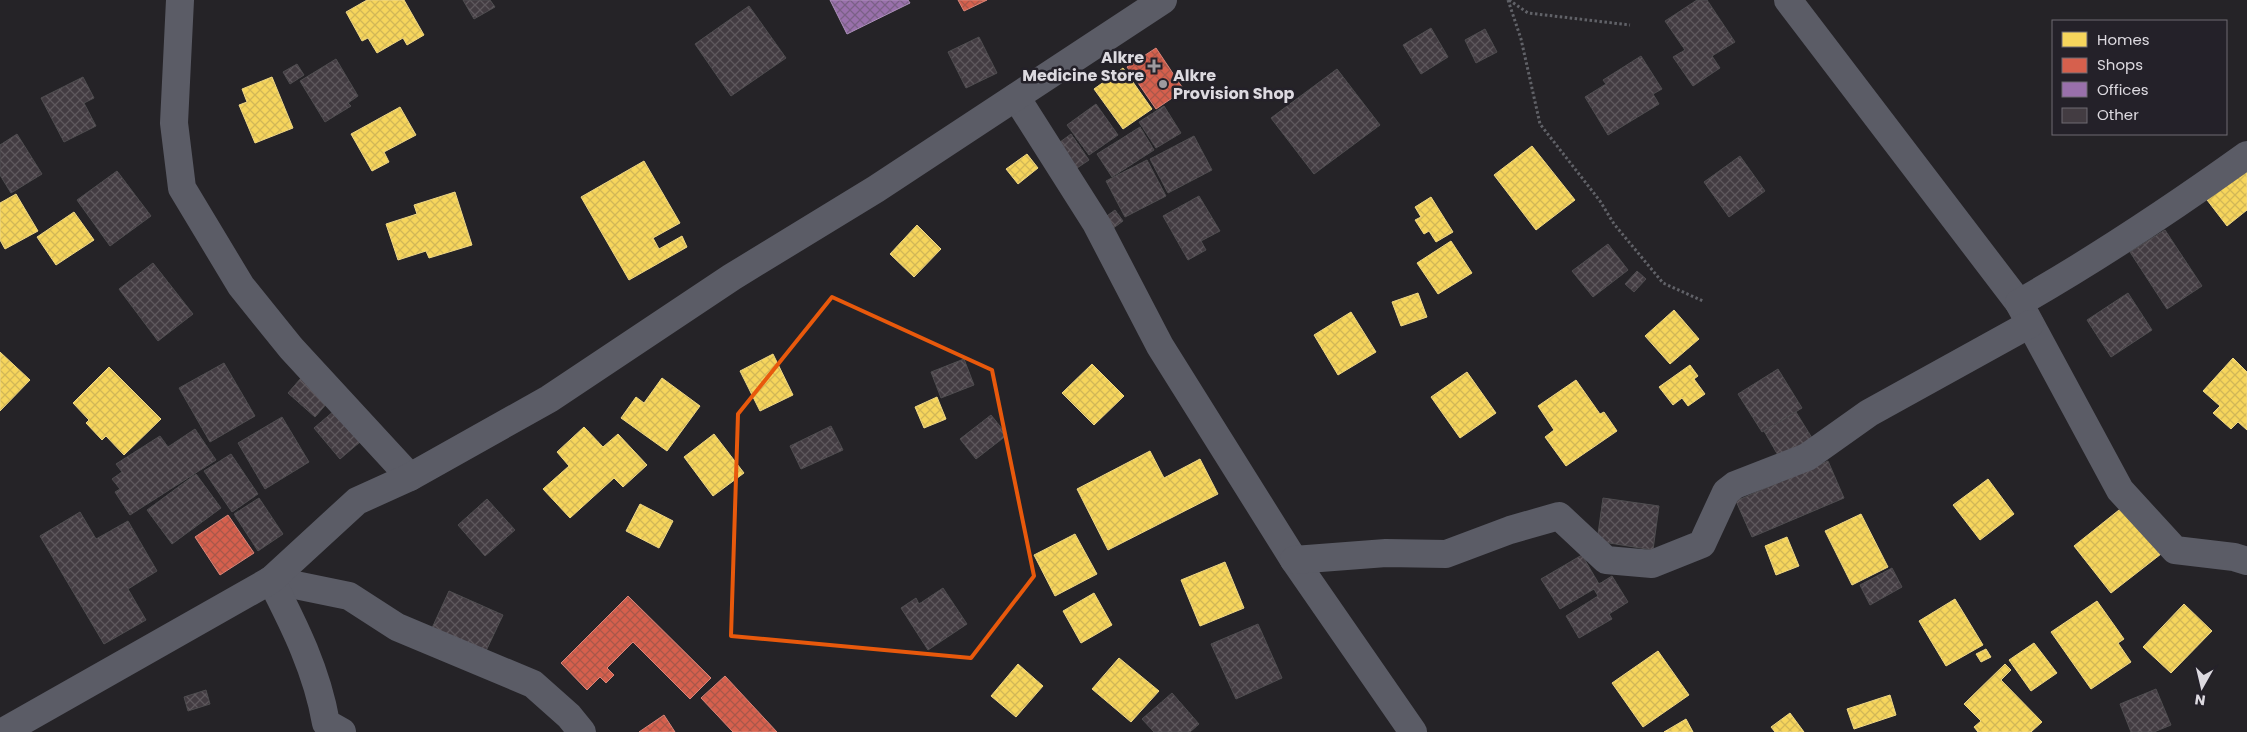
<svg xmlns="http://www.w3.org/2000/svg" width="2247" height="732" font-family="Poppins,sans-serif">
  <style>
    .homes { fill: url(#homes-cross-hatch); stroke: #eed684 }
    .shops { fill: url(#shops-cross-hatch); stroke: #d88579 }
    .offices { fill: url(#offices-cross-hatch); stroke: #ad90bb }
    .building { fill: url(#building-cross-hatch); stroke: #4f4d50 }
    .lines { fill: none; stroke-linecap: round; stroke-linejoin: round }
    .path { stroke: #616268; stroke-width: 3; stroke-dasharray: 2.5 2.5; stroke-linecap: butt }
    .minor { stroke: #5b5c66; stroke-width: 28 }
    .marked { fill: none; stroke: #e8590c; stroke-width: 4; stroke-linejoin: round }
    .poi-dot { fill: #9d9a9f; stroke: #242129; stroke-width: 2 }
    .labels { text-anchor: middle; stroke-width: 5; stroke-linejoin: round; paint-order: stroke }
    .poi-label { font-size: 16px; font-weight: bold; fill: #dddae0; stroke: #242129; text-anchor: end }
  </style>
  <defs>
    <pattern id="homes-cross-hatch" width="8" height="8" patternUnits="userSpaceOnUse" patternTransform="scale(1.25)"><rect width="8" height="8" fill="#f6d55c"/><path d="M0 0l8 8M0 8l8-8" fill="none" stroke="#d2b757"/></pattern>
    <pattern id="shops-cross-hatch" width="8" height="8" patternUnits="userSpaceOnUse" patternTransform="scale(1.25)"><rect width="8" height="8" fill="#d6604d"/><path d="M0 0l8 8M0 8l8-8" fill="none" stroke="#aa574a"/></pattern>
    <pattern id="offices-cross-hatch" width="8" height="8" patternUnits="userSpaceOnUse" patternTransform="scale(1.25)"><rect width="8" height="8" fill="#9970ab"/><path d="M0 0l8 8M0 8l8-8" fill="none" stroke="#7b6087"/></pattern>
    <pattern id="building-cross-hatch" width="8" height="8" patternUnits="userSpaceOnUse" patternTransform="scale(1.25)"><rect width="8" height="8" fill="#433c42"/><path d="M0 0l8 8M0 8l8-8" fill="none" stroke="#5e585d"/></pattern>
  </defs>
  <rect width="100%" height="100%" fill="#252327"/>
  <g class="homes">
    <path d="M367,0h37l20,35 -17,10 -4,-7 -26,15 -9,-15 -6,3 -16,-29z"/>
    <path d="M1123,68l29,41 -29,20 -29,-40z"/>
    <path d="M272,77l21,51 -38,15 -16,-38 8,-3 -5,-13z"/>
    <path d="M400,107l16,28 -32,17 5,10 -17,9 -21,-37z"/>
    <path d="M1532,146l43,54 -39,30 -42,-55z"/>
    <path d="M1027,154l11,14 -20,16 -12,-15z"/>
    <path d="M644,161l36,62 -27,15 6,11 23,-13 5,11 -58,33 -48,-83z"/>
    <path d="M2247,164v46l-20,16 -23,-30z"/>
    <path d="M455,192l17,53 -43,13 -3,-7 -28,9 -12,-36 31,-10 -3,-9z"/>
    <path d="M16,194l22,37 -33,18 -5,-9v-37z"/>
    <path d="M1431,197l22,35 -17,10 -7,-11 -5,3 -9,-14 6,-3 -6,-10z"/>
    <path d="M74,212l20,28 -38,25 -19,-28z"/>
    <path d="M917,225l24,24 -27,28 -24,-23z"/>
    <path d="M1451,241l21,32 -34,21 -21,-31z"/>
    <path d="M1418,293l9,24 -26,9 -9,-24z"/>
    <path d="M1674,310l25,29 -29,25 -25,-28z"/>
    <path d="M1351,312l25,40 -38,23 -24,-40z"/>
    <path d="M0,352l30,28 -30,31z"/>
    <path d="M773,354l20,41 -33,16 -20,-40z"/>
    <path d="M2233,358l14,14v58l-9,-8 -7,7 -18,-16 7,-7 -17,-15z"/>
    <path d="M1092,364l32,32 -30,29 -32,-32z"/>
    <path d="M1690,365l8,11 -4,3 11,15 -17,12 -6,-8 -9,7 -14,-18z"/>
    <path d="M109,367l52,52 -37,36 -18,-19 -4,4 -16,-17 3,-3 -16,-17z"/>
    <path d="M1467,372l29,41 -36,25 -29,-41z"/>
    <path d="M662,378l38,28 -33,45 -46,-33 15,-21 8,6z"/>
    <path d="M1576,380l24,34 4,-2 13,19 -51,35 -21,-29 9,-7 -16,-24z"/>
    <path d="M937,397l9,22 -22,9 -9,-21z"/>
    <path d="M584,427l19,20 15,-13 29,31 -24,22 -9,-9 -44,40 -27,-29 26,-23 -12,-14z"/>
    <path d="M714,434l30,39 -31,23 -29,-39z"/>
    <path d="M1150,451l14,27 36,-19 18,35 -110,56 -31,-61z"/>
    <path d="M1988,479l26,35 -34,26 -27,-35z"/>
    <path d="M640,504l33,17 -14,27 -33,-17z"/>
    <path d="M2124,506l37,48 -50,39 -37,-47z"/>
    <path d="M1861,514l27,53 -36,18 -27,-54z"/>
    <path d="M1075,534l22,40 -42,22 -21,-41z"/>
    <path d="M1787,537l12,29 -23,9 -11,-29z"/>
    <path d="M1225,562l19,46 -44,18 -19,-46z"/>
    <path d="M1094,593l18,32 -31,18 -18,-32z"/>
    <path d="M1955,599l28,46 -37,21 -27,-45z"/>
    <path d="M2097,601l27,38 -6,4 13,19 -40,27 -40,-57z"/>
    <path d="M2184,604l28,27 -41,42 -28,-26z"/>
    <path d="M2034,643l23,30 -26,18 -22,-31z"/>
    <path d="M1986,649l5,8 -10,5 -5,-8z"/>
    <path d="M1658,651l31,44 -46,32 -31,-44z"/>
    <path d="M1119,658l40,33 -28,31 -39,-33z"/>
    <path d="M1018,664l25,22 -27,31 -25,-21z"/>
    <path d="M2005,664l6,6 -10,10 41,42 -11,10h-53l-4,-5 7,-6 -17,-17z"/>
    <path d="M1890,695l6,20 -42,14 -7,-20z"/>
    <path d="M1790,713l14,19h-29l-4,-5z"/>
    <path d="M1686,719l7,13h-29z"/>
  </g>
  <g class="shops">
    <path d="M958,0h29l-23,11z"/>
    <path d="M1156,48l28,42 -28,19 -29,-42z"/>
    <path d="M228,515l26,38 -34,22 -25,-38z"/>
    <path d="M628,596l83,82 -21,21 -57,-57 -26,26 7,7 -8,8 -6,-6 -13,13 -26,-27z"/>
    <path d="M725,676l52,56h-44l-32,-34z"/>
    <path d="M664,715l11,17h-36z"/>
  </g>
  <path class="offices" d="M830,0h78l2,3 -63,31z"/>
  <g class="building">
    <path d="M463,0h27l5,7 -21,12z"/>
    <path d="M1697,0h10l28,42 -23,14 8,12 -27,18 -20,-29 12,-7 -20,-29z"/>
    <path d="M749,6l37,52 -55,38 -36,-52z"/>
    <path d="M1431,28l17,29 -27,17 -18,-29z"/>
    <path d="M1485,29l12,23 -21,11 -11,-23z"/>
    <path d="M979,37l18,36 -31,15 -18,-36z"/>
    <path d="M1641,56l21,33 -9,5 6,10 -51,31 -23,-38 21,-13 -3,-4z"/>
    <path d="M336,59l22,37 -10,7 3,3 -26,16 -25,-41z"/>
    <path d="M297,64l7,11 -14,9 -7,-12z"/>
    <path d="M1337,69l43,56 -66,49 -43,-56z"/>
    <path d="M83,77l11,21 -10,5 12,23 -32,16 -23,-44z"/>
    <path d="M1096,104l22,31 -29,20 -22,-30z"/>
    <path d="M1164,106l17,27 -25,15 -17,-26z"/>
    <path d="M1140,127l14,23 -42,27 -15,-23z"/>
    <path d="M17,134l25,40 -31,19 -11,-18v-30z"/>
    <path d="M1071,134l18,26 -15,10 -18,-25z"/>
    <path d="M1194,136l18,34 -44,23 -18,-34z"/>
    <path d="M1740,156l25,35 -36,26 -25,-35z"/>
    <path d="M1147,160l19,36 -41,21 -19,-36z"/>
    <path d="M117,171l34,45 -41,30 -33,-46z"/>
    <path d="M1199,196l21,35 -19,10 5,9 -18,10 -25,-44z"/>
    <path d="M1115,210l8,11 -15,11 -8,-11z"/>
    <path d="M2165,230l37,56 -35,23 -37,-57z"/>
    <path d="M1608,244l20,26 -35,27 -21,-26z"/>
    <path d="M153,263l40,51 -35,27 -39,-52z"/>
    <path d="M1637,271l9,8 -12,13 -9,-8z"/>
    <path d="M2128,293l24,37 -41,27 -24,-37z"/>
    <path d="M964,359l10,26 -33,13 -10,-26z"/>
    <path d="M224,363l31,53 -45,26 -31,-54z"/>
    <path d="M1778,369l24,39 -40,24 -24,-38z"/>
    <path d="M301,378l27,24 -13,15 -27,-24z"/>
    <path d="M334,411l26,31 -20,17 -26,-31z"/>
    <path d="M1796,412l16,26 -33,19 -15,-26z"/>
    <path d="M991,415l16,20 -31,24 -16,-20z"/>
    <path d="M282,417l27,45 -44,27 -27,-46z"/>
    <path d="M831,426l12,24 -42,19 -11,-23z"/>
    <path d="M195,429l21,31 -86,55 -15,-23 5,-3 -8,-10 10,-7 -6,-8 44,-28 8,11z"/>
    <path d="M231,454l27,40 -26,18 -28,-41z"/>
    <path d="M1828,461l16,37 -92,39 -16,-36z"/>
    <path d="M196,474l25,34 -49,36 -25,-34z"/>
    <path d="M259,498l24,36 -25,17 -24,-37z"/>
    <path d="M1603,498l56,8 -6,44 -56,-9z"/>
    <path d="M487,499l28,31 -30,26 -27,-31z"/>
    <path d="M80,512l16,27 32,-18 29,50 -29,18 18,31 -42,24 -64,-108z"/>
    <path d="M1582,555l17,29 13,-8 16,26 -19,12 3,5 -33,19 -13,-22 32,-20 -4,-7 -34,20 -19,-30z"/>
    <path d="M1892,568l10,19 -32,18 -10,-20z"/>
    <path d="M943,588l24,36 -39,26 -27,-42 15,-10 3,6z"/>
    <path d="M449,591l54,24 -18,38 -53,-25z"/>
    <path d="M1258,624l24,54 -46,21 -25,-55z"/>
    <path d="M2156,689l15,36 -17,7h-23l-11,-28z"/>
    <path d="M206,690l4,14 -22,7 -4,-14z"/>
    <path d="M1172,693l27,31 -9,8h-36l-12,-13z"/>
  </g>
  <g class="lines">
    <g class="path">
      <path d="M1508,0l13,39 19,85 60,77 14,23 49,59 40,18"/>
      <path d="M1509,0l19,13 102,12"/>
    </g>
    <g class="minor">
      <path d="M180,0l-6,123 8,65 59,98 50,62 119,129"/>
      <path d="M1788,0l231,303 101,187 55,60 59,7 13,4"/>
      <path d="M1016,97l80,126 64,123 134,214 119,172"/>
      <path d="M2019,303c79,-45 154,-95 228,-148"/>
      <path d="M1294,560l92,-7 60,1 64,-24 49,-14 47,44 46,4 50,-20 24,-52 9,-7 72,-28 62,-44 161,-89"/>
      <path d="M271,580l78,16 48,31 136,57 36,32 13,16"/>
      <path d="M271,580c24,47 46,91 55,143l16,9"/>
      <path d="M3,732l268,-152 86,-79 53,-24 139,-78 183,-122 144,-88 287,-189"/>
    </g>
  </g>
  <path class="marked" d="M832,297l160,73 42,206 -63,82 -240,-22 7,-222z"/>
  <g class="poi-dot">
    <path d="M1151.5 58.5h5v5h5v5h-5v5h-5v-5h-5v-5h5z"/>
    <circle cx="1163" cy="84" r="5"/>
  </g>
  <g class="labels">
    <g class="poi-label">
      <text x="1144" y="63">Alkre<tspan x="1144" dy="18">Medicine Store</tspan></text>
      <text x="1173" y="81" text-anchor="start">Alkre<tspan x="1173" dy="18">Provision Shop</tspan></text>
    </g>
  </g>
  <rect x="2052" y="20" width="175" height="115" fill="#242129" stroke="#6e6b72"/>
  <rect x="2062" y="32" width="25" height="15" fill="#f6d55c" stroke="#6e6b72"/>
  <text x="2097" y="45" font-size="15" fill="#dddae0">Homes</text>
  <rect x="2062" y="58" width="25" height="15" fill="#d6604d" stroke="#6e6b72"/>
  <text x="2097" y="70" font-size="15" fill="#dddae0">Shops</text>
  <rect x="2062" y="82" width="25" height="15" fill="#9970ab" stroke="#6e6b72"/>
  <text x="2097" y="95" font-size="15" fill="#dddae0">Offices</text>
  <rect x="2062" y="108" width="25" height="15" fill="#433c42" stroke="#6e6b72"/>
  <text x="2097" y="120" font-size="15" fill="#dddae0">Other</text>
  <g transform="translate(2202 687) rotate(188)" stroke="#242129" stroke-width="4" paint-order="stroke">
  <path d="M0-4L9 19L0 12L-9 19Z" fill="#dddae0"/>
  <text y="-8" font-size="14" font-weight="bold" text-anchor="middle" fill="#dddae0">N</text>
  </g>
</svg>
